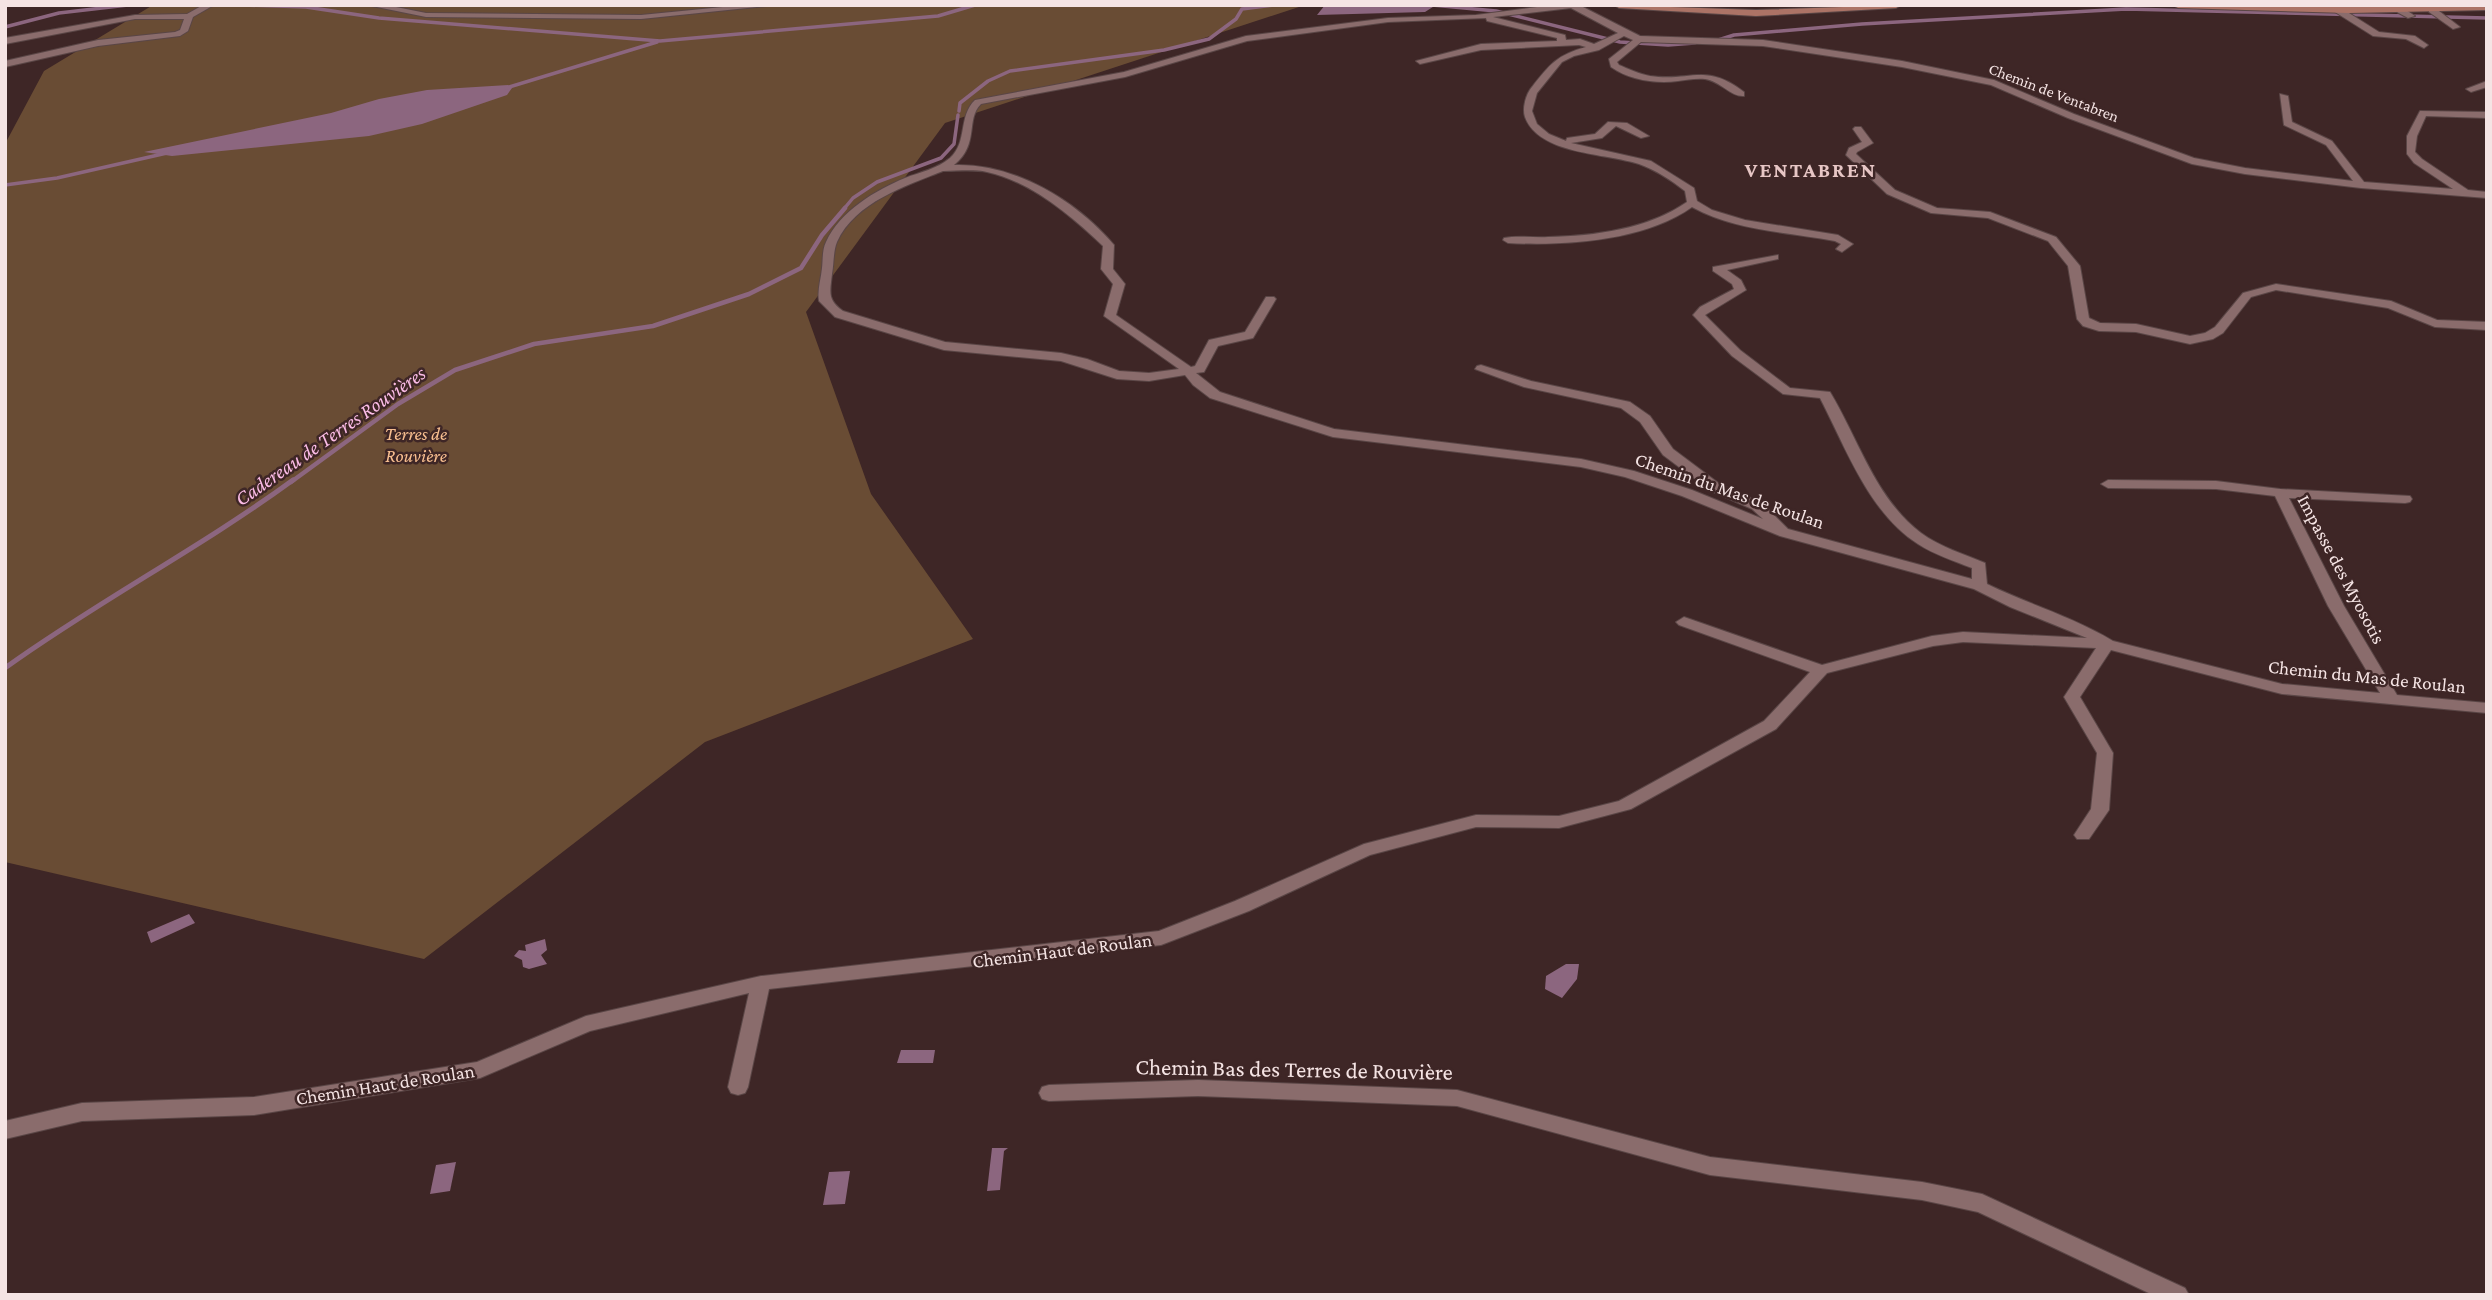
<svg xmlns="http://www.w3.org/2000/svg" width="2492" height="1300" font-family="'Crimson Pro',serif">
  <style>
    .green { fill: #694c34 }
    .water { fill: #8c667f }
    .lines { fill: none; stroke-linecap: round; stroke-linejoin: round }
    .stream-far2 { stroke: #8c667f; stroke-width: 3.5 }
    .stream-far1 { stroke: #8c667f; stroke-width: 4.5 }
    .stream { stroke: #8c667f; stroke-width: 5 }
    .street-casing { stroke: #5a4646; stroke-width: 2 }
    .secondary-casing { stroke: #5a4646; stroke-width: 2 }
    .street { fill: #8a6c6c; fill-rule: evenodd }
    .secondary { fill: #ac7366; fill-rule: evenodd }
    .labels { text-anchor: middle; stroke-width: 5; stroke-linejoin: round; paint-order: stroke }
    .far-street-label { font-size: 16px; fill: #f5e4e4; stroke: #3e2626 }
    .park-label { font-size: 19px; font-style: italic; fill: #f9bf90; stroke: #3e2626 }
    .street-label { font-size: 19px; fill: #f5e4e4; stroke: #3e2626 }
    .far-district-label { font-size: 21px; font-weight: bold; letter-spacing: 2px; fill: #e7c6c5; stroke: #3e2626 }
    .water-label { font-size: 21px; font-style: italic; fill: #fbbce6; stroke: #3e2626 }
    .near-street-label { font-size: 23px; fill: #f5e4e4; stroke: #3e2626 }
  </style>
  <rect width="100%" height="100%" fill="#3e2626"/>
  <path class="green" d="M153,5h1152l-360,118 -139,189 65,182 102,145 -268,103 -281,217 -419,-97v-718l39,-73z"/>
  <g class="water">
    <path d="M1325,5h111l-11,7 -108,3z"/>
    <path d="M508,85l4,3 -5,7 -85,29 -53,12 -197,20 -28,-4 187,-39 48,-14 48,-9z"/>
    <path d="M189,914l6,9 -44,20 -4,-11z"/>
    <path d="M545,939l2,11 -6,5 6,9 -18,5 -6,-2 -1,-7 -8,-4 5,-6 7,1 -1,-6z"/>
    <path d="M1566,964h13l-2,15 -15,19 -17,-9 1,-13z"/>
    <path d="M901,1050h34l-2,13h-36z"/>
    <path d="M992,1148h16l-4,3 -4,39 -13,1z"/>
    <path d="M456,1162l-6,29 -20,3 6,-29z"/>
    <path d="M850,1171l-5,33 -22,1 6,-33z"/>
  </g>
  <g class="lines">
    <g class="stream-far2">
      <path d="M243,5l63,2 73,11 281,23 278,-25 37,-11"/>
      <path d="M1432,5l64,6 124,31 48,3 27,-2"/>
      <path d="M5,27l54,-14 69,-8"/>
      <path d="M1715,41l19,-6 128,-11 264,-15 361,9"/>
      <path d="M506,88l151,-46"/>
      <path d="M959,111l1,-8 28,-22 22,-10 154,-21 45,-11 27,-20 6,-10 32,-4"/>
      <path d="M5,185l52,-7 110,-25"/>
      <path d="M843,210l10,-12 24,-16 64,-24 13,-14 4,-29"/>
    </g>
    <path class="stream-far1" d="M291,482l107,-78 57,-34 79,-26 119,-18 96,-32 52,-26 21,-33 23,-27"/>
    <path class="stream" d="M5,668c93,-67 195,-120 288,-188"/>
    <defs>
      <g id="street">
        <path d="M203,5h11l-21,12 -5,14 -8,5 -82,10 -93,21v-6l93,-21 77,-8 5,-2 4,-11h-49l-130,25v-6l130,-23 52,-1z"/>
        <path d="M367,5h19l40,8 215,2 102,-10h34l-136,14 -215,-2z"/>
        <path d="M1552,5h27l61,31 123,4 139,21 92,19 80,34 120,44 51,10 108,13 -27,-36 -42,-20 -4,-31 8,2 4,26 40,19 32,41 89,7 -39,-26 -7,-9v-18l13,-25 67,1v6l-61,-2 -9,20 -2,16 7,7 46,31 19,2v6l-126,-10 -116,-14 -53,-10 -124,-46 -77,-33 -89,-18 -139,-21 -122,-4 -24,20 2,3c10,4 20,9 31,11 41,6 55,-14 94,16v4c-13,1 -24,-15 -39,-17 -9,-1 -18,1 -27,2 -22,3 -49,-1 -67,-14l-2,-8 24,-19 -9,-4 -25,14 -25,6 -12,6 -25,31 -5,18 5,13 12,10 17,7 1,-3 28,-4 13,-12 19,1 22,13 -8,2 -25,-12 -14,12 -31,5 80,18 43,27 3,13 15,9 33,10 93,15 15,9 -11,8 -6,-3 5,-5 -6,-3c-48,-9 -99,-10 -143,-34 -47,34 -127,39 -184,36l-5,-3 1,-2c14,-3 30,0 44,-1 47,-1 100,-8 139,-35l-2,-11c-14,-11 -29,-21 -46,-27 -33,-11 -100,-9 -114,-47 -3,-9 1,-23 7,-30 18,-23 25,-32 54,-40l-7,-2 -98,5 -61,14 -4,-3 65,-17 76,-3v-3l-70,-17 -1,-3 -98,4 -141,19 -122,36 -144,27c-16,16 -1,40 -27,61 60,-2 122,35 160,80l-1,24 12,15 -9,31 75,52 4,-1 14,-26 36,-8 21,-35h8l2,2 -23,39 -35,8 -14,26 -8,1 24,19 114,37 247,30 53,12 58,19 71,29 -11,-10 -41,-18 -48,-36 -23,-33 -19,-14 -97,-21 -49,-18 2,-3 4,-1 50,16 99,21 20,14 23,33 48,36 41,18 26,26 184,50v-11c-18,-7 -37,-13 -54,-24 -49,-31 -72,-96 -98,-146l-37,-4 -51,-38 -39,-41 7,-8 34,-18 -2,-5 -19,-13v-4l65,-12v4l-51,11 14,10 5,10 -41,25 35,35 50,38 40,4c29,48 45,106 91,141 19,14 43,21 64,30l2,21c41,20 86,33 126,57l169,43 98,9 -52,-87 -53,-110 -59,-7 -108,-1 -7,-4 7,-4 108,1 64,8 130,7 2,3 -2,3 -5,1 -116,-5 55,108 53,89 90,8v10l-205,-19 -171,-44 -31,47 33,56 -4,57 -20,29h-12l-3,-4 17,-26 6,-56 -33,-56 32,-49 -133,-6 -30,4 -106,27 -51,56 -145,80 -72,19 -83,-1 -106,28 -121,56 -88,34 -392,44 -21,98 -3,6 -7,2 -7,-2 -3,-6 21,-94 -159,38 -110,47 -226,37 -172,6 -77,18v-18l77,-18 172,-6 223,-35 109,-46 175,-40 398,-45 76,-30 129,-57 112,-29 83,1 60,-15 145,-80 46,-49 -131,-47 -3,-3 8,-5 138,48 110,-29 31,-4 124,6 -77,-31 -36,-18 -194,-53 -98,-40 -57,-19 -44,-10 -248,-30 -123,-39 -17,-13 -8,-10 -36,6 -32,-2 -56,-18 -117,-11 -109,-33 -16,-16c-2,-11 2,-22 3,-33 1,-8 0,-18 4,-26 14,-31 50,-52 79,-64 15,-6 32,-9 45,-20 18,-16 8,-42 25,-58l149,-28 122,-36 142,-18 88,-3zM1571,8l47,25 -24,11 -14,-5 -14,1 -1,-5 -72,-18zM943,171c15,0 30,-2 44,1 45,10 84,44 116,74l-2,23 12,15 -9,32 75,53 -30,4 -30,-2 -32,-12 -26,-6 -116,-11 -102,-31c-16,-11 -13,-19 -11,-37 2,-10 1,-22 5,-32 18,-40 69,-56 106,-71z"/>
        <path d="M2335,8h6l38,24 36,4 13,9 -4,3 -18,-9 -33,-3 -38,-24z"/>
        <path d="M2397,8h6l12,8 -7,2 -11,-6z"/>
        <path d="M2429,8h6l25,19 -7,2 -24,-17z"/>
        <path d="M2487,81v6l-16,5 -5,-3z"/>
        <path d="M1855,127h6l12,16 -16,9 -1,2 39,36 42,18 53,4 66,25 24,29 9,52 11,5 36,1 54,12 15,-3 10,-6 28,-34 33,-9 115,17 46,19 50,2v8l-52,-3 -47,-19 -112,-18 -25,7 -28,36 -10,6 -23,5 -54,-12 -37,-1 -16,-5 -6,-7 -9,-53 -20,-25 -60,-23 -57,-5 -44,-19 -41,-39 3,-7 13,-6 -9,-13z"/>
        <path d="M1198,1080l259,10 253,67 212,25 60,12 203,94 4,7h-36l-175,-83 -56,-12 -212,-25 -253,-69 -259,-10 -149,5 -7,-2 -3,-6 3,-6 7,-2z"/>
      </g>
      <g id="secondary">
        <path d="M1614,5l142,5 145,-5 -5,3 -140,8 -137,-8z"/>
        <path d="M2173,5h314v5l-138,3 -171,-5z"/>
      </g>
    </defs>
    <use href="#street" class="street-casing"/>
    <use href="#secondary" class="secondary-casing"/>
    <use href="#street" class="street"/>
    <use href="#secondary" class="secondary"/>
  </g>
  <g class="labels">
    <g class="far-street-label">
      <text transform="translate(2054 92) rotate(21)" y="6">Chemin de Ventabren</text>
    </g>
    <g class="park-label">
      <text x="416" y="440">Terres de<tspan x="416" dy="22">Rouvière</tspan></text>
    </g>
    <g class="street-label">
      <text transform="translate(1730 490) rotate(19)" y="7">Chemin du Mas de Roulan</text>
      <text transform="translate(2342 569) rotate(62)" y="7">Impasse des Myosotis</text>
      <text transform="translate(2367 676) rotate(6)" y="7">Chemin du Mas de Roulan</text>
      <text transform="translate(1062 950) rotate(-7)" y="7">Chemin Haut de Roulan</text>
      <text transform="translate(385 1084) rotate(-9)" y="7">Chemin Haut de Roulan</text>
    </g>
    <g class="far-district-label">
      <text x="1811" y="177">VENTABREN</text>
    </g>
    <g class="water-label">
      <text transform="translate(330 436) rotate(-35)" y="7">Cadereau de Terres Rouvières</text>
    </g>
    <g class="near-street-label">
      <text transform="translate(1294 1069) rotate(1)" y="8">Chemin Bas des Terres de Rouvière</text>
    </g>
  </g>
  <rect width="2492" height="1300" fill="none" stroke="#f5e4e4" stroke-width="14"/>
</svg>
